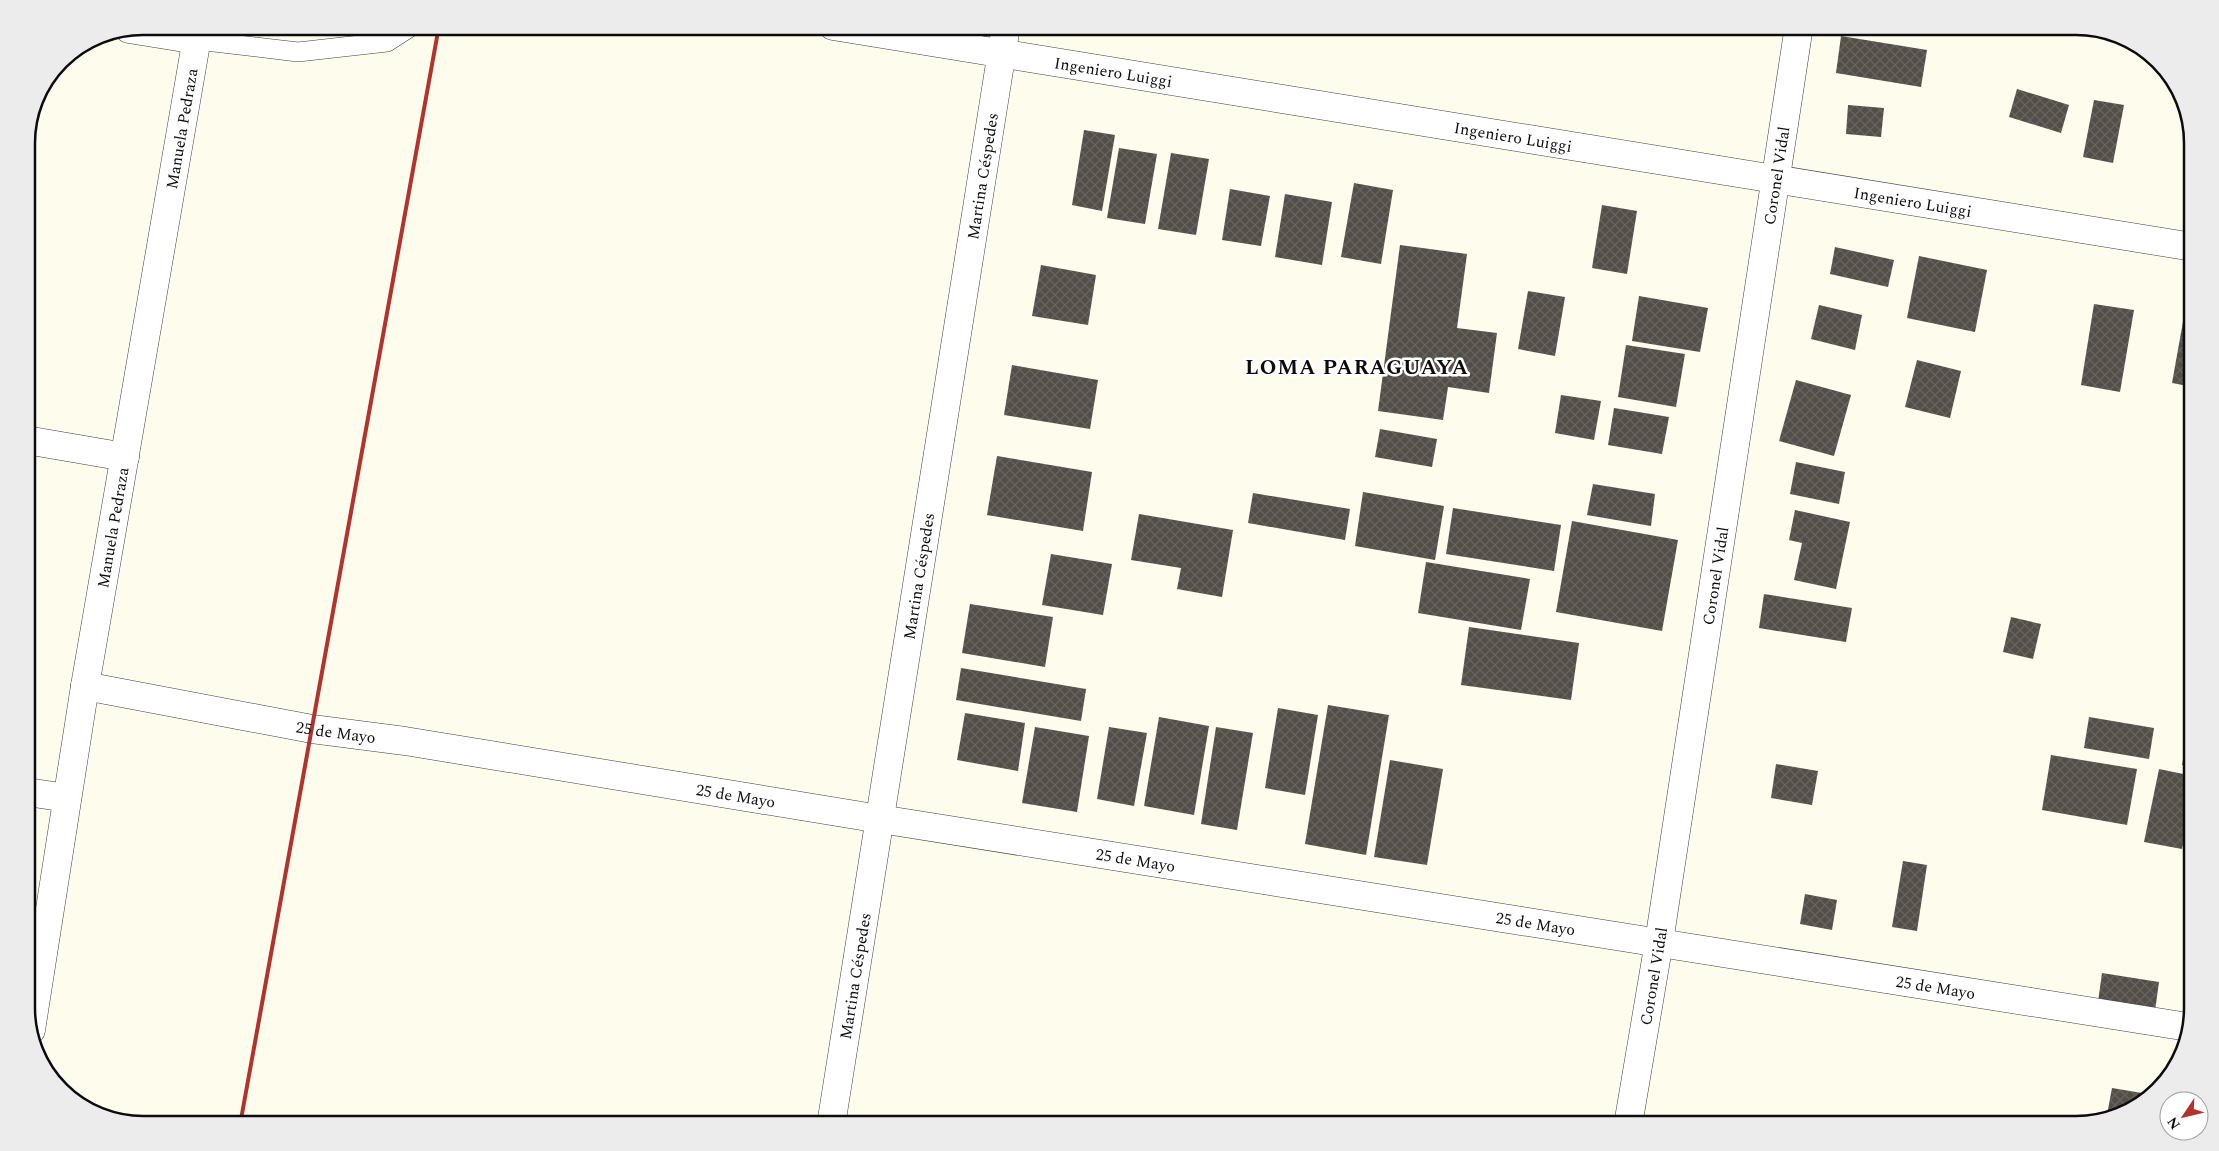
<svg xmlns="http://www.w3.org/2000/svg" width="2219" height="1151" font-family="Spectral,serif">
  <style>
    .building { fill: url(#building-cross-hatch) }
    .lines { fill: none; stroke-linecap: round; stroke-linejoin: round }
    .service-casing { stroke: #3f3f3f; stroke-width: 20 }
    .minor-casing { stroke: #3f3f3f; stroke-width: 29 }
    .service { stroke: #fff; stroke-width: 19 }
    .minor { stroke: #fff; stroke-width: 28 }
    .rail { stroke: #b3322d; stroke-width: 4 }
    .labels { text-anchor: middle; stroke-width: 5; stroke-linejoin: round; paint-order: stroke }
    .street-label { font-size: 16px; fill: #0c0c0c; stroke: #fff }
    .district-label { font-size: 21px; font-weight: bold; letter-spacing: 1px; fill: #0c0c0c; stroke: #fff }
    .rim { fill: none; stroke: #0c0c0c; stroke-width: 2.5 }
  </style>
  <defs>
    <pattern id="building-cross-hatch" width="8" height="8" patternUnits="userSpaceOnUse" patternTransform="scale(1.25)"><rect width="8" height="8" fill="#544e49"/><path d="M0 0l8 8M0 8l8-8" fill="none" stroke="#68635f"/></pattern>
  </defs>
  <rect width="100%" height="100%" fill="#fefcec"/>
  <g class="building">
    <path d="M1841,36l86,14 -6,37 -85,-14z"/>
    <path d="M2017,89l52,16 -8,28 -52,-16z"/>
    <path d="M2094,100l30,5 -11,58 -30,-6z"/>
    <path d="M1848,105l36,3 -3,29 -35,-3z"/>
    <path d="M1084,130l31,5 -13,76 -30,-6z"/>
    <path d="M1119,148l38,6 -12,70 -38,-6z"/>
    <path d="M1171,153l38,6 -13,76 -38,-6z"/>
    <path d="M1354,183l39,7 -12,74 -40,-7z"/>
    <path d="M1230,189l40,7 -9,50 -39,-6z"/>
    <path d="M1285,194l47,8 -10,63 -47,-8z"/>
    <path d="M1602,205l35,6 -10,63 -35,-6z"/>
    <path d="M1400,245l67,9 -10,74 40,5 -8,60 -41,-6 -5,33 -65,-9z"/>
    <path d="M1835,247l59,13 -6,27 -58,-13z"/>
    <path d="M1919,256l68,14 -12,62 -68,-14z"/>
    <path d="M1041,265l55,10 -8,50 -56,-9z"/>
    <path d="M1528,291l37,6 -10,59 -37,-7z"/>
    <path d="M1639,296l69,12 -8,44 -68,-11z"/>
    <path d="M2094,304l40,6 -14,82 -39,-7z"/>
    <path d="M1819,305l43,10 -7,35 -44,-11z"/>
    <path d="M2184,316l9,1v70l-21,-4z"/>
    <path d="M1626,345l59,9 -9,53 -58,-10z"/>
    <path d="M1917,360l44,11 -11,47 -45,-11z"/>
    <path d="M1012,365l86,15 -8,49 -86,-14z"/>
    <path d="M1796,380l55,15 -17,61 -55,-15z"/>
    <path d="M1561,395l40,6 -7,39 -39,-7z"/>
    <path d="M1614,408l55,9 -7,37 -54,-9z"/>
    <path d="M1380,429l57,10 -5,28 -57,-10z"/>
    <path d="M997,456l95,16 -9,59 -96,-16z"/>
    <path d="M1796,462l49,10 -6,32 -49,-10z"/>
    <path d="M1593,484l62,10 -4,32 -64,-11z"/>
    <path d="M1363,492l81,14 -9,54 -80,-14z"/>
    <path d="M1253,493l97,16 -5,31 -97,-17z"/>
    <path d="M1453,508l108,17 -7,46 -108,-17z"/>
    <path d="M1795,510l55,12 -14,67 -42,-9 8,-37 -13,-3z"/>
    <path d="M1139,514l94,16 -11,67 -45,-8 4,-21 -50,-8z"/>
    <path d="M1572,521l106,19 -16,91 -106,-19z"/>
    <path d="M1051,554l61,10 -9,51 -61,-10z"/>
    <path d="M1426,562l104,17 -9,51 -103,-17z"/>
    <path d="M1764,594l88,14 -6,34 -87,-14z"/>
    <path d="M970,604l83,13 -8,50 -83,-14z"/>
    <path d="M2011,617l30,7 -8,35 -30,-7z"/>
    <path d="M1469,627l110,16 -8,57 -110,-15z"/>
    <path d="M961,668l125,21 -5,32 -125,-21z"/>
    <path d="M1328,705l61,10 -23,140 -61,-11z"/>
    <path d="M1278,708l40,7 -13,80 -40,-7z"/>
    <path d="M965,713l60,10 -7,48 -61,-11z"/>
    <path d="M1159,717l50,9 -15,89 -50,-9z"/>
    <path d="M2089,717l65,11 -5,31 -65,-11z"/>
    <path d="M2190,722h3v45l-11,-2z"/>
    <path d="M1035,727l54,9 -12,76 -55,-9z"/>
    <path d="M1109,727l38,6 -13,73 -37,-7z"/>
    <path d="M1216,727l37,6 -16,97 -36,-6z"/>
    <path d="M2051,755l86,14 -10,56 -85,-15z"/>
    <path d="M1390,760l53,9 -16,96 -53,-8z"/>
    <path d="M1776,764l42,7 -6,34 -41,-7z"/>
    <path d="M2159,769l34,7v18l-11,55 -38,-7z"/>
    <path d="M1903,861l24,4 -10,66 -25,-4z"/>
    <path d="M1805,894l32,6 -5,30 -32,-6z"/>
    <path d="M2102,973l57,9 -4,29 -57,-9z"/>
    <path d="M2112,1088l36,6 -1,4 -6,7 -34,10z"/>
  </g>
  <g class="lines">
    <defs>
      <path id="service" d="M197,40l101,12 89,-10 25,-16"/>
      <g id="minor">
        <path id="s1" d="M833,26l1360,221"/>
        <path d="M129,29l68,11"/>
        <path d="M26,440l99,17"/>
        <path id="s2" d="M85,686l227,43 93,12 475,78 1308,208"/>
        <path d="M27,792l40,6"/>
        <path id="s3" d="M31,1030l54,-344 114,-660"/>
        <path id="s4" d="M831,1125l175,-1099"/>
        <path id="s5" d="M1628,1125l31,-183 140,-916"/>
      </g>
    </defs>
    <use href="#service" class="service-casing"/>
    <use href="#minor" class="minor-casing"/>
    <use href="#service" class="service"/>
    <use href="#minor" class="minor"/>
    <path class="rail" d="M240,1125l199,-1099"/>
  </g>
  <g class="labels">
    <g class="street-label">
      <text dy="6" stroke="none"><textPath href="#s1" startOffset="284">Ingeniero Luiggi</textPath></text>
      <text dy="6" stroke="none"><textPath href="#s3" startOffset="914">Manuela Pedraza</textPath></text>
      <text dy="6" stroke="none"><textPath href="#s1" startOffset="689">Ingeniero Luiggi</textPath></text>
      <text dy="6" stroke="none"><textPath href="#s5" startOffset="961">Coronel Vidal</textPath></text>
      <text dy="6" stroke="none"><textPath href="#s4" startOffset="961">Martina Céspedes</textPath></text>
      <text dy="6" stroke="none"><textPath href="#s1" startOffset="1094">Ingeniero Luiggi</textPath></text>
      <text dy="6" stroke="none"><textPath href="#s3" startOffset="509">Manuela Pedraza</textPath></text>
      <text dy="6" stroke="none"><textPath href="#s4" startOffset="556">Martina Céspedes</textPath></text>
      <text dy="6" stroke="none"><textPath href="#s5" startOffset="556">Coronel Vidal</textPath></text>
      <text dy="6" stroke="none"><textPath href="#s2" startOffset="255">25 de Mayo</textPath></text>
      <text dy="6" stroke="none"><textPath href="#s2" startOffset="660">25 de Mayo</textPath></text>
      <text dy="6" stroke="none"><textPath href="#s2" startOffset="1065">25 de Mayo</textPath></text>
      <text dy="6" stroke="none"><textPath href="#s2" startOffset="1470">25 de Mayo</textPath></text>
      <text dy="6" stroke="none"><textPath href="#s4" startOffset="151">Martina Céspedes</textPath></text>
      <text dy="6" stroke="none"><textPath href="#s5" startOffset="151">Coronel Vidal</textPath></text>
      <text dy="6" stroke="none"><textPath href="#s2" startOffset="1875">25 de Mayo</textPath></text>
    </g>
    <g class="district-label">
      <text x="1357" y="374">LOMA PARAGUAYA</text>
    </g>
  </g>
  <path d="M0 0H2219V1151H0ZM143 35H2076A108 108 0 0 1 2184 143V1008A108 108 0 0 1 2076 1116H143A108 108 0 0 1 35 1008V143A108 108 0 0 1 143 35Z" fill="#ececec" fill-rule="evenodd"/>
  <path class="rim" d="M143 35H2076A108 108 0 0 1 2184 143V1008A108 108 0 0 1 2076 1116H143A108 108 0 0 1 35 1008V143A108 108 0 0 1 143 35Z"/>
  <g transform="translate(2184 1116) rotate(235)"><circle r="24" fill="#ffffff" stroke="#9e9e9e"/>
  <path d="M0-4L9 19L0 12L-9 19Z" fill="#b3322d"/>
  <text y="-8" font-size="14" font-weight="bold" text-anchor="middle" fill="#0c0c0c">N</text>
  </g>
</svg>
